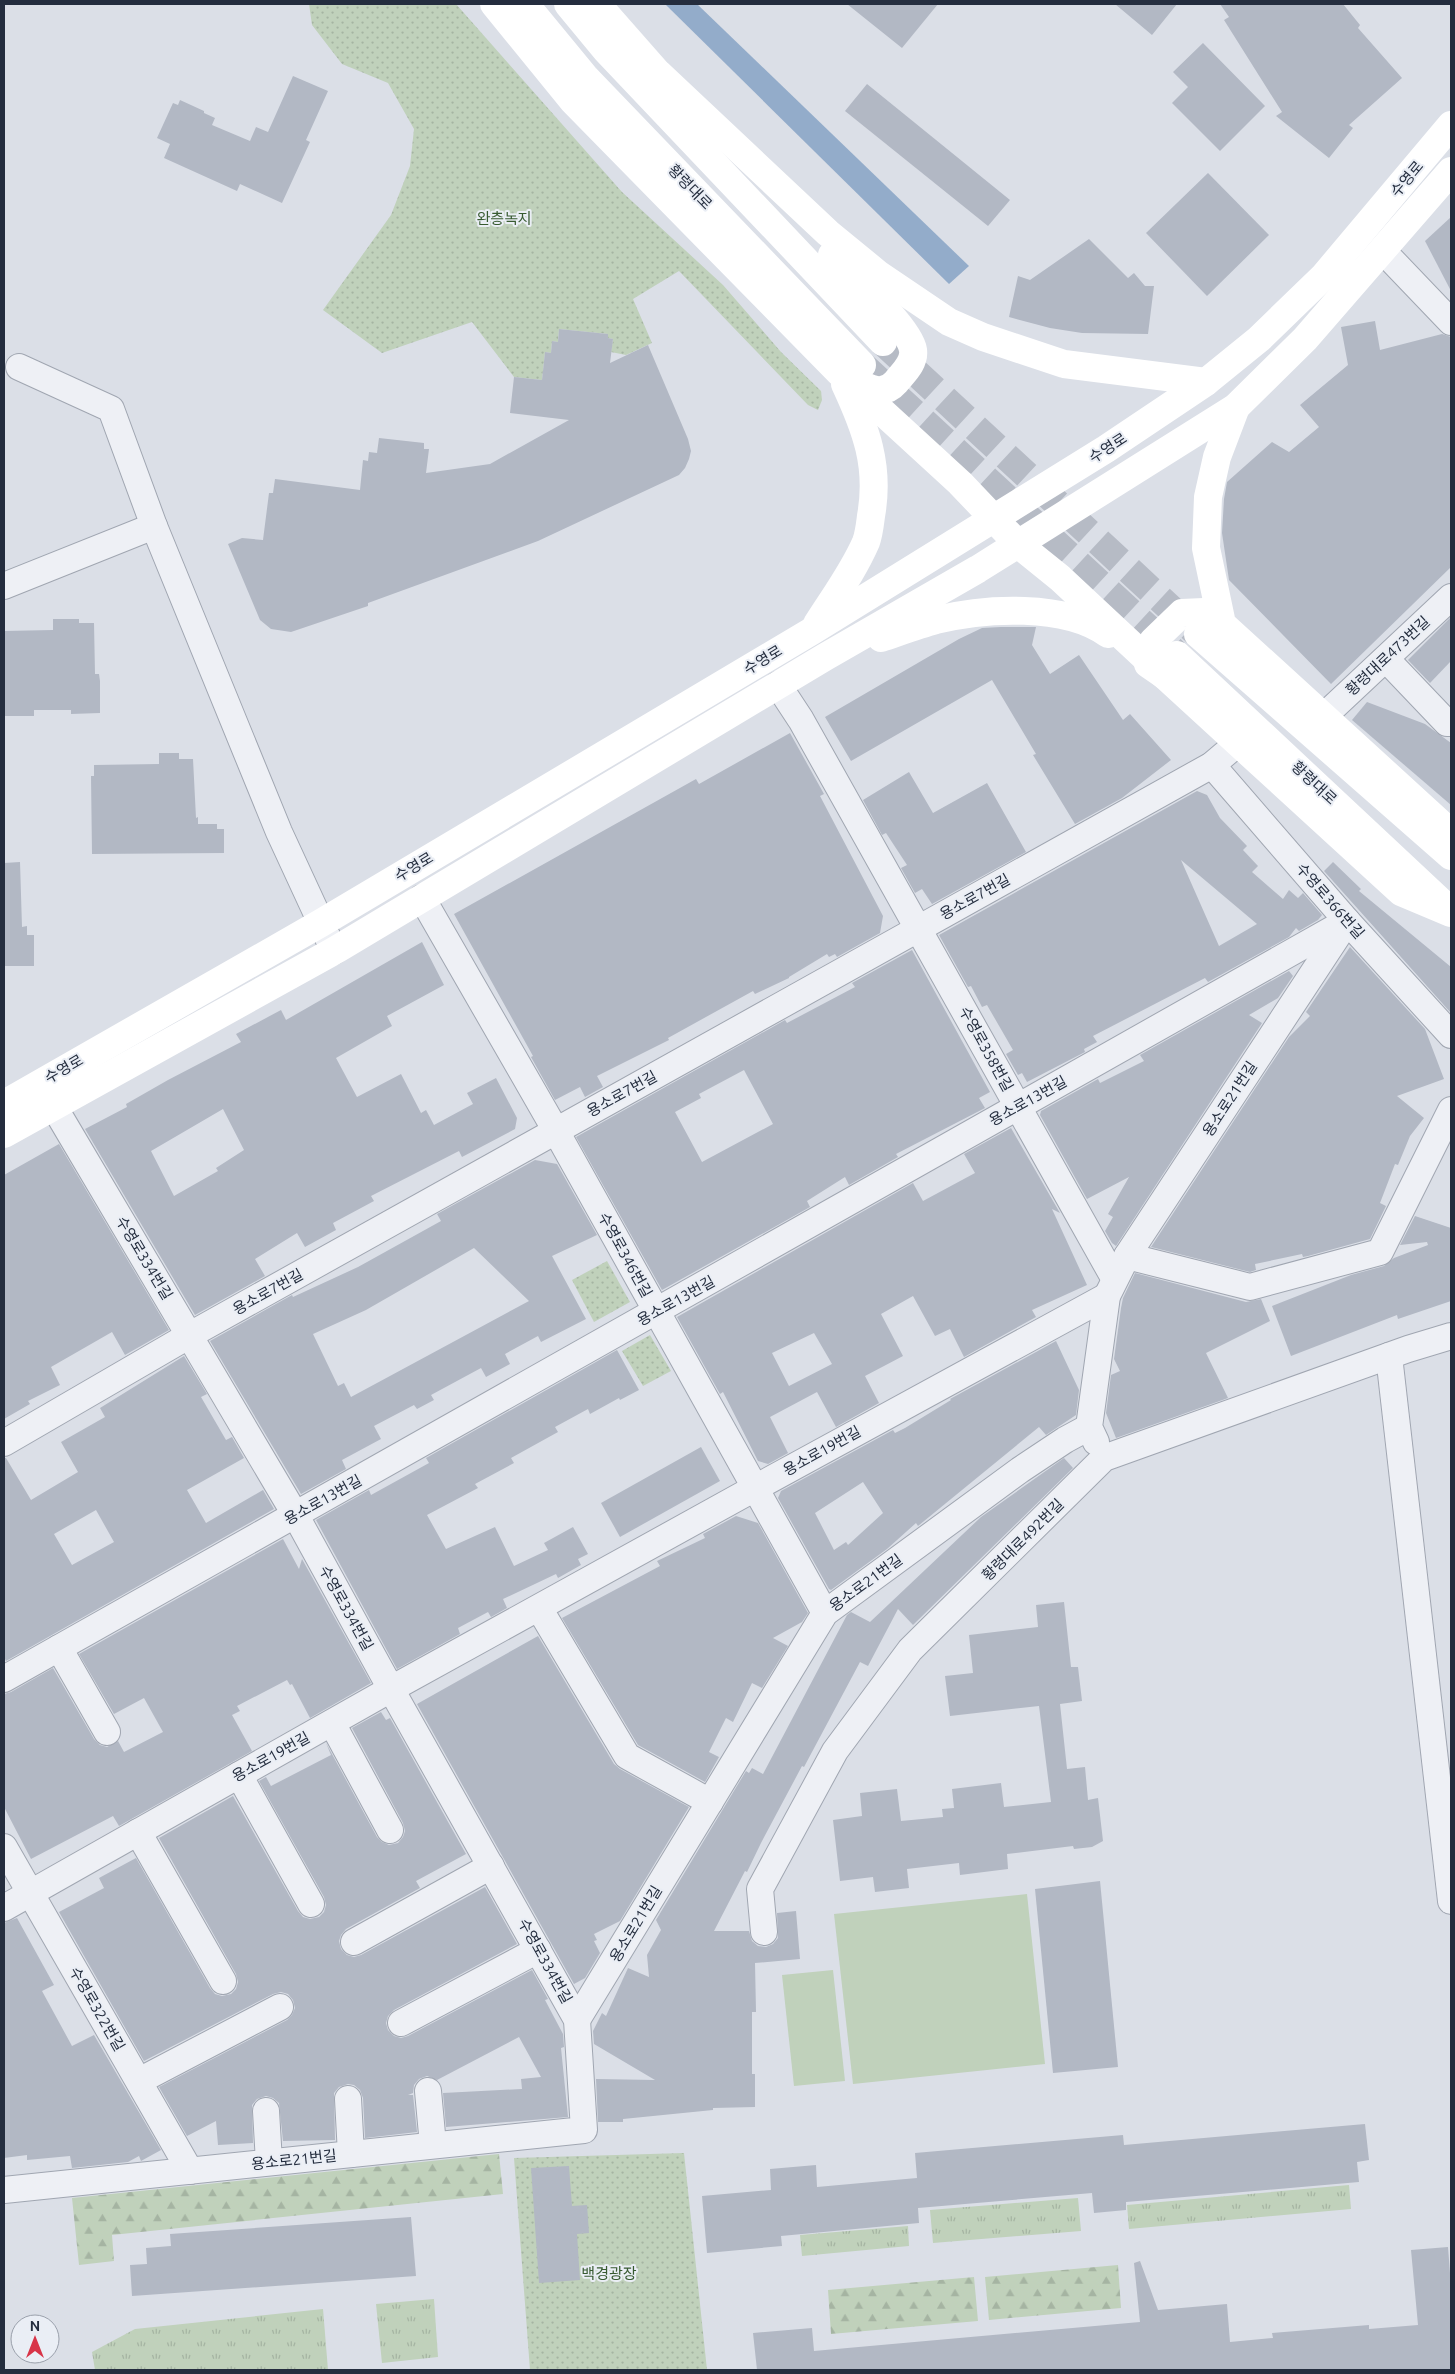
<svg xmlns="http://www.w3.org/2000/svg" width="1455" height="2374" font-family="Ubuntu,'Noto Sans KR',sans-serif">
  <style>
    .grass { fill: url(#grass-tufts) }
    .forest { fill: url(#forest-firs) }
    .park { fill: url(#park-dots) }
    .pitch { fill: #c0d1bb }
    .water { fill: #93acca }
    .building { fill: #b2b8c4; fill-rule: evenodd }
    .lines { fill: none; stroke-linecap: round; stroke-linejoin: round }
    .secondary-tunnel { stroke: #b6bbc5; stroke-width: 28; stroke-dasharray: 28 14; stroke-linecap: butt }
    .street-casing { stroke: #a0a6b1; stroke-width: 28 }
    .street { stroke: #eef0f5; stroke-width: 26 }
    .secondary { stroke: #fff; stroke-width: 28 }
    .labels { text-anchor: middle; stroke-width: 4; stroke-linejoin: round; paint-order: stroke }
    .street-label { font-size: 15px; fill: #242d3e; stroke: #eaeef5 }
    .park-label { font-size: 15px; fill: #375a30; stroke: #eaeef5 }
  </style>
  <defs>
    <pattern id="grass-tufts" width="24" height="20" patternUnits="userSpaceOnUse" patternTransform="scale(1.25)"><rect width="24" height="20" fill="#c0d1bb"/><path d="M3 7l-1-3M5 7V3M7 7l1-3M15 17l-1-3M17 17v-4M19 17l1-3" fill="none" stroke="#a5b4a2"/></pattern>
    <pattern id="forest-firs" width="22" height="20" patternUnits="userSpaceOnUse" patternTransform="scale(1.25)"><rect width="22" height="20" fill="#c0d1bb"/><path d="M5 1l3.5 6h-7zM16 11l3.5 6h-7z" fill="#a5b4a2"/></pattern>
    <pattern id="park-dots" width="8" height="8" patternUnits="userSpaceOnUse" patternTransform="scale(1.25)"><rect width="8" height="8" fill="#c0d1bb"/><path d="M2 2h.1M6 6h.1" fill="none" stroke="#a5b4a2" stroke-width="1.8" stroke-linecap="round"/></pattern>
  </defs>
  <rect width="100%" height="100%" fill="#dbdfe7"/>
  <g class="grass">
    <path d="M1349,2185l2,24 -222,20 -2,-24z"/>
    <path d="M1078,2198l3,33 -148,12 -3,-33z"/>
    <path d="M908,2226l1,20 -107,10 -2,-21z"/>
    <path d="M434,2299l4,58 -56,6 -6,-59z"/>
    <path d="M323,2309l5,61h-233l-3,-18 43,-23z"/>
  </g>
  <g class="forest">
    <path d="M499,2154l4,40 -391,41 2,26 -35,4 -7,-67z"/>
    <path d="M1118,2265l3,43 -132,12 -4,-43z"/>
    <path d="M974,2277l4,44 -147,13 -3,-44z"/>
  </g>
  <g class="park">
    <path d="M309,4h147l166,188 101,93 58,67 40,39 1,9 -4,10 -10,-5 -129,-134 -46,28 19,44 -26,12 -15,-3 2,-13 -5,-1v-4l-49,-5 -1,13 -6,-1 -1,12 -6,-1 -3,28 -28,-3 -42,-55 -90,31 -59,-43 68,-95 19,-49 4,-37 -26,-46 -46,-19 -30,-39z"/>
    <path d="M607,1261l23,41 -36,20 -22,-42z"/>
    <path d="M650,1335l21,36 -28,15 -21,-35z"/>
    <path d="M684,2153l23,217h-177l-16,-212z"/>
  </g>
  <g class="pitch">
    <path d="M1027,1894l18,170 -192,20 -19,-170z"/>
    <path d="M833,1970l12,111 -51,5 -12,-111z"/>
  </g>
  <path class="water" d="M665,4h32l272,262 -20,18z"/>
  <g class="building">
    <path d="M847,4h91l-36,44z"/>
    <path d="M1115,4h62l-25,31z"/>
    <path d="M1220,4h123l17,21 -2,3 44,50 -53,47 4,3 -24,30 -53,-42 6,-4 -58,-92 5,-3z"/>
    <path d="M1203,43l62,63 -45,45 -48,-48 16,-16 -15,-15z"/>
    <path d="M293,76l35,15 -22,49 4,2 -28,61 -42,-19 -3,7 -73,-33 6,-14 -13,-6 16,-35 5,2 2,-5 24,11v2l11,5 -3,7 38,16 6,-14 12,5z"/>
    <path d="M867,84l143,116 -22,26 -143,-115z"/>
    <path d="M1208,173l61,62 -62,61 -61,-63z"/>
    <path d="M1451,217v74l-26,-50z"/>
    <path d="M1089,239l39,39 6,-5 11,13h9l-6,48 -66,-1 -32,-5 -41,-11 9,-41 12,4z"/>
    <path d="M1375,321l5,29 62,-16 9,3v230l-120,117 -102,-104 -7,-47 2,-34 3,-17 45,-40 17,10 30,-25 -19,-22 48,-40 -7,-38z"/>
    <path d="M559,329l49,5v4l5,1 -3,24 38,-18 40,94 3,12 -2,8 -4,9 -6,7 -141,66 -170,62v3l-77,26 -20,-3 -11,-9 -32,-76 14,-6 21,2 6,-47h4l2,-14 85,11 3,-30 5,1 1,-9 8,1 2,-15 45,5v6h5l-3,24 64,-9 79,-44 -59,-7 4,-36 28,3 3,-28 6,1 1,-12 6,1z"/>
    <path d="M1451,617v44l-21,22 -22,-23z"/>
    <path d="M53,619h26v4h15l1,51h4l1,7v32l-29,1v-4h-37v6h-30v-85l49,-1z"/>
    <path d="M1001,627h35l-4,18 18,29 29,-19 44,65 7,-6 41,46 -49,38 -47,26 -42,-69 3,-1 -44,-74 -141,81 -26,-44 134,-78 23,-11z"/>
    <path d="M1367,702l58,22 26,19v62l-99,-85z"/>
    <path d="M790,733l34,61 -4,2 63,120 -3,17 -43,24 -2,-3 -6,3 -2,-3 -38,23v1l-34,16 -2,-3 -85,47 1,2 -72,36 6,11 -18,10 -5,-10 -25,13 -24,-43 2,-1 -79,-142 242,-135 3,5z"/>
    <path d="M159,753h20v6h14l3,59 2,-1v7h19v5h7v24l-132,1 -1,-78h3v-11l65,-1z"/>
    <path d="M909,772l24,41 54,-30 39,69 -94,52 -10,-15 -7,4 -14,-25 6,-3 -21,-32 -4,2 -19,-35z"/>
    <path d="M1197,791l10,4 13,23 27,28 -4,4 15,16 -6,6 31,27 6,-9 9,8 5,-5 19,22 -4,5 -19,11 -3,-3 -7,9 -81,45 -3,-4 -112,58 4,6 -13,7 1,3 -58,30 -5,-9 -4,2 -12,-21 7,-4 -26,-45 -5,2 -11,-21 -3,1 -29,-52zM1181,860l76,64 -38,22z"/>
    <path d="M20,862l2,65 5,-1v9h7v31h-30v-103z"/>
    <path d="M1333,862l28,27 -2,2 92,76v46l-127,-142z"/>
    <path d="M422,942l22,43 -57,31 5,10 -56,32 21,39 44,-23 20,39 5,-3 8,15 39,-21 -6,-11 29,-15 21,40 -2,11 -53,28 -3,-6 -88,45 3,5 -41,22 3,7 -31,17 -8,-14 -42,26 10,17 -70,39 -110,-186 42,-22 -1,-3 42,-24 73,-38 -5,-8 45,-24 5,10zM223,1109l21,41 -28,18 2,3 -44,25 -23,-45z"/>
    <path d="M1350,947l75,82 19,50 -47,17 27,22 -14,18 -12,29 -3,-1 -15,39 6,3 -16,33 -62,17 -5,1 -1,-3 -47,10 1,6 -6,2 -99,-25 138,-210 21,-21 -4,-4z"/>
    <path d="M912,950l78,142 -11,6 6,10 -89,46 2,3 -49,28 -4,-8 -38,24 3,6 -148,83 -86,-153 209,-117 2,3 68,-36 -3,-4zM744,1070l29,54 -71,38 -27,-50 26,-14 -2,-4z"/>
    <path d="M1289,971l4,5 -15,22 -29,17 13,8 -146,223 -4,-3 -7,-12 8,-14 -5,-3 21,-37 -42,22 -47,-84 1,-4 57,-32 2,4 44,-22 -4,-6z"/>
    <path d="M1011,1128l49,85 -8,-4 35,76 -55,25 4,7 -72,40 -14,-28 -15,7 -22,-40 -32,18 22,42 -38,20 14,27 -43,24 -19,-35 -47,25 18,36 -20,11 -10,-3 -35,-69 -3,2 -43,-77 236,-134 10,18 52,-28 -11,-19zM814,1333l18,31 -43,22 -17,-33z"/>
    <path d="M59,1144l110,186 -44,25 -13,-23 -61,35 9,18 -32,16 2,3 -26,15v-244z"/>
    <path d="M535,1160l22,4 40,71 -45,21 34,63 -45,23 -3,-6 -33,18 5,10 -24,13 -5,-9 -50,27 3,5 -17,9 -3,-4 -40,21 7,13 -39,21 4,9 -45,25 -91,-153 82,-46 1,2 65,-30 83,-46 -4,-7zM474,1248l55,53 -178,96 -7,-14 -6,3 -25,-52 53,-24z"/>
    <path d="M1415,1216l36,12v73l-53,18 -1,-4 -106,41 -19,-50 79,-31 33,-9 10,-8 34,-13 -1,-3 -27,3z"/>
    <path d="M1135,1273l111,29 15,-3 9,22 -64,32 22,45 -112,40 -10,-25 5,-38 9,-4 -6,-12 7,-51 2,-10z"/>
    <path d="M1056,1341l23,49 -3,25 -30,20 -7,-8 -121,99 -2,-3 -29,26 -56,41 -2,-1 -51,-91 3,-7 112,-61 2,3 10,-5 46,-28 -1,-1zM863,1482l20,31 -35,32 -2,-3 -12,8 -19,-37z"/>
    <path d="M617,1350l22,40 -19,10 -1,-2 -29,16 -2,-5 -33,18 3,5 -47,26 3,5 -39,21 3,4 -51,27 19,34 49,-22 19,39 34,-16 -4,-7 29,-16 15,27 -10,5 3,6 -23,13 -2,-4 -53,25 4,9 -16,9 -3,-5 -30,16 2,6 -63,35 -81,-149 53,-30 2,5 58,-32 -3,-5z"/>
    <path d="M184,1356l23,38 -6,3 25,43 6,-3 12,21 -57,32 19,33 57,-33 11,19 -268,152 -2,-4v-199h2l25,42 47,-28 -17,-30 44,-25 -5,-9zM96,1510l18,32 -42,23 -18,-31z"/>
    <path d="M701,1447l19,34 -100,56 -19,-34z"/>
    <path d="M1064,1458l9,10 -160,157 -15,-16 -30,57 -8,-4 -56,105 -2,-1 -41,77 -14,29 -2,-1 -31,60h35l3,10 6,5 8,1 7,-3 5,-6 -1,-25 19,-2 4,48 -45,4 1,49h-4v62h3v33l-42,1v2l-90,9v3h-25l-2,-43 59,1 -61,-36 -1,-13 9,-18 4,3 22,-48 21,9 -2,-22 14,-25 -5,-10 90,-149 3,2 3,-5 11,6 84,-159 4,-3 19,10 111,-105z"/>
    <path d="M736,1516l22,7 50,90 -6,9 -29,16 15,8 -26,42 -10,-5 -19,39 -7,-4 -17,34 10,5 -14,25 -67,-37 -76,-127 98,-52 -3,-5 48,-23 -2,-4z"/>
    <path d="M283,1539l16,30 3,-10 69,124 -61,35 -18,-34 -2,1 -3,-5 -50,26 3,5 -8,4 20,36 -133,75 -6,-10 -82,43 -27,-52v-113l7,-2 42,-24 41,71 6,6 7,2 11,-6 6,11 39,-20 -19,-34 -30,16 -35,-60z"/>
    <path d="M1064,1602l7,65h7l4,34 -22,3 7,65 18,-2 3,33 10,-2 5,43 -11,6 -18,2 -1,-3 -66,8 1,15 -48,6 -1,-12 -52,6 2,19 -34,4 -2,-15 -33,4 -7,-61 29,-4 -2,-23 37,-4 4,32 42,-4 -1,-8 12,-1 -2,-19 49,-6 3,24 47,-5 -12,-96 -89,10 -5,-40 28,-3 -4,-38 69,-8 -2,-22z"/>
    <path d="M538,1636l76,128 6,5 69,38 -69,114 -26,13 3,6 -3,1 6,12 -15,25 -11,6 -157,-280z"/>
    <path d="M381,1712l5,8 4,-2 76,136 -50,27 4,7 -74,41 -5,6 -2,6 2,8 6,6 7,2 7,-2 124,-68 32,57 -123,66 -6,6 -2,7 2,7 6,6 7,2 7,-2 124,-66 16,29 -3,1 18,34 1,13 -3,1 7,69 -122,10 -3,-34 79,-4 -1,-10 20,-2 -22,-40 -82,43 -10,-4 -8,3 -5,6 -1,8 -5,2h5l4,37 -52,6 -2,-40 -3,-8 -6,-5 -6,-1 -9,3 -5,6 1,47 -52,1 -4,-38 -6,-5 -7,-2 -9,3 -5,6 1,38 -35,2 -2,-24 -29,15 -28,-49 128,-67 5,-5 3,-7 -2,-8 -5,-6 -7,-2 -8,2 -129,67 -85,-149 45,-24 -5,-10 37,-20 74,130 5,6 7,2 9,-2 5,-5 2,-7 -2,-8 -77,-136 74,-42 65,115 5,6 7,2 9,-2 5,-5 2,-7 -2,-8 -65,-116 7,-4 5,9 60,-31 -5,-12 51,94 5,5 7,3 9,-2 5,-6 2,-6 -2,-8 -51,-95z"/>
    <path d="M1100,1881l18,186 -65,6 -18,-184z"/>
    <path d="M17,1918l37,67 -12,6 30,55 22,-11 67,115 -20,11 -2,-5 -11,6 -56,6 -2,-12 -43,4v-5l-23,3v-235z"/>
    <path d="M1365,2124l4,36 -12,2 2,20 -233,20v8l-32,3 -2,-20 -174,15 1,15 -138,13 1,10 -75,7 -5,-57 69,-6 -1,-21 46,-4 1,22 100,-9 -2,-25 208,-18 1,10z"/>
    <path d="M569,2166l3,40 15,-1 2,28 -12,1 3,46 -41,3 -8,-115z"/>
    <path d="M411,2217l5,59 -284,20 -2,-31 17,-1 -1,-16 25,-2 -1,-12z"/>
    <path d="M1448,2247l3,39v84h-694l-4,-37 59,-5 2,23 326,-29 -6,-59 6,-2 18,49 69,-6 3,38 43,-4 -1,-5 97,-8v4l49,-4 -7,-75z"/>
  </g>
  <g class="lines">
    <g class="secondary-tunnel">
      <path d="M883,342l314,291"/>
      <path d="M862,365l313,288"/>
    </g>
    <defs>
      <g id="street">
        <path d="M1383,251l68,71"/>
        <path d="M19,367l92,42 43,117 125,306 55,119"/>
        <path d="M4,586l150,-60"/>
        <path d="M1386,659l61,64h4"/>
        <path d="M778,685l23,35 313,558"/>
        <path d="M1324,716l127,-119"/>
        <path d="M1212,765l135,156 104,114"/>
        <path d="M422,898l134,233 269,482"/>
        <path d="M1127,1256l123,31 130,-35 71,-142"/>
        <path d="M1389,1356l62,545"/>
        <path d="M1096,1442l-7,-15 18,-131 20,-40 217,-330"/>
        <path d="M4,1443l186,-108 1022,-570 26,-22"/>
        <path d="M539,1608l88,148 83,46"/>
        <path d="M59,1648l48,84"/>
        <path d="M4,1679l1343,-758"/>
        <path d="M332,1723l58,107"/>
        <path d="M239,1775l72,129"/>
        <path d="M138,1832l85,149"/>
        <path d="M4,1847l186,324"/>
        <path d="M4,1908l387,-219 364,-201 352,-192"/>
        <path d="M764,1932l-4,-43 75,-138 75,-101 194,-192 304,-109 43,-13"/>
        <path d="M354,1942l137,-76"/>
        <path d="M577,2020l248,-407 195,-143 45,-30 24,-13"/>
        <path d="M401,2023l137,-73"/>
        <path d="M139,2081l141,-74"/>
        <path d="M428,2091l5,54"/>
        <path d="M348,2099l3,55"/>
        <path d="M266,2111l3,51"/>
        <path d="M4,2190l580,-60 -7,-110 -186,-331 -95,-173 -243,-411"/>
      </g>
    </defs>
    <use href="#street" class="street-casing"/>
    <use href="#street" class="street"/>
    <g class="secondary">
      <path d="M494,4l79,97 266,271 121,111 59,62 41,33 104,97"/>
      <path d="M525,4l60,73 277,288"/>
      <path d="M568,4l38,46 277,292"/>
      <path d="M597,4l73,83"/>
      <path d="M659,74l169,159 50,41 71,48 34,15 81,27 142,18"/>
      <path d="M832,255c17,18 78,73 81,95 2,13 -10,23 -17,32 -14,16 -30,5 -44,-3"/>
      <path d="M1236,407l-19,50 -9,40 -2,51 16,76 229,209"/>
      <path d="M817,624c17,-27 36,-52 49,-82 3,-8 4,-18 5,-26 9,-50 -5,-87 -26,-132"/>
      <path d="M1198,634l253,222"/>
      <path d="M881,638c18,-6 37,-13 55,-18 49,-12 129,-17 172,14"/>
      <path d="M1177,655l264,247"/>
      <path d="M1148,664l16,11 237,217 50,21"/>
      <path d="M1163,673l-10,-17v-15l29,-28 22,-1 18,12"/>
      <path d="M4,1104l317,-181 491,-292 294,-182 100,-67 53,-43 65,-63 127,-151"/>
      <path d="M4,1134l330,-183 491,-294 153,-88 258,-162 69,-68 146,-168"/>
    </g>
  </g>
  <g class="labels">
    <g class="street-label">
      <text transform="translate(1407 179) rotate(-50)" y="5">수영로</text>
      <text transform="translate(690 187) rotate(46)" y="5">황령대로</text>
      <text transform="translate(1108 448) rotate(-33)" y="5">수영로</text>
      <text transform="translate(1388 656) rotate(-43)" y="5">황령대로473번길</text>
      <text transform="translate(763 660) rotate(-31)" y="5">수영로</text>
      <text transform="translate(1314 783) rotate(43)" y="5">황령대로</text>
      <text transform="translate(414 867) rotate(-31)" y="5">수영로</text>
      <text transform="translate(975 897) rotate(-29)" y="5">용소로7번길</text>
      <text transform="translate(1330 901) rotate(49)" y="5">수영로366번길</text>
      <text transform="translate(986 1049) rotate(61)" y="5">수영로358번길</text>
      <text transform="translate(64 1069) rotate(-30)" y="5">수영로</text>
      <text transform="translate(622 1094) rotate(-29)" y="5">용소로7번길</text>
      <text transform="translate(1230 1099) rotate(-57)" y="5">용소로21번길</text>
      <text transform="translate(1028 1101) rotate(-29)" y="5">용소로13번길</text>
      <text transform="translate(625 1255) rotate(61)" y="5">수영로346번길</text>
      <text transform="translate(144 1258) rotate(59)" y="5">수영로334번길</text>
      <text transform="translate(268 1292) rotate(-29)" y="5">용소로7번길</text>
      <text transform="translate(676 1301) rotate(-29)" y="5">용소로13번길</text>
      <text transform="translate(822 1451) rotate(-29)" y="5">용소로19번길</text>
      <text transform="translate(323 1500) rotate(-29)" y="5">용소로13번길</text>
      <text transform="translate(1023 1540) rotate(-45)" y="5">황령대로492번길</text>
      <text transform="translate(866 1583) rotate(-36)" y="5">용소로21번길</text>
      <text transform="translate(346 1608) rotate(61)" y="5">수영로334번길</text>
      <text transform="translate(271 1757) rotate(-29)" y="5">용소로19번길</text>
      <text transform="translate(636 1924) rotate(-59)" y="5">용소로21번길</text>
      <text transform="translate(545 1961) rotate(61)" y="5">수영로334번길</text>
      <text transform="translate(97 2009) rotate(60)" y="5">수영로322번길</text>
      <text transform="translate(294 2160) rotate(-6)" y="5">용소로21번길</text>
    </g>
    <g class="park-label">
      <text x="504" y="224">완층녹지</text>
      <text x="609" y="2279">백경광장</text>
    </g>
  </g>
  <rect width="1455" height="2374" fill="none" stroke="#242d3e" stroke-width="10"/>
  <g transform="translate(35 2339)"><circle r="24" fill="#eaeef5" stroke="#9ba1ac"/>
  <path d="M0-4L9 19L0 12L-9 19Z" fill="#d83448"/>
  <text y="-8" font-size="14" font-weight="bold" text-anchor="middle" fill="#242d3e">N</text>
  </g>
</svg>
